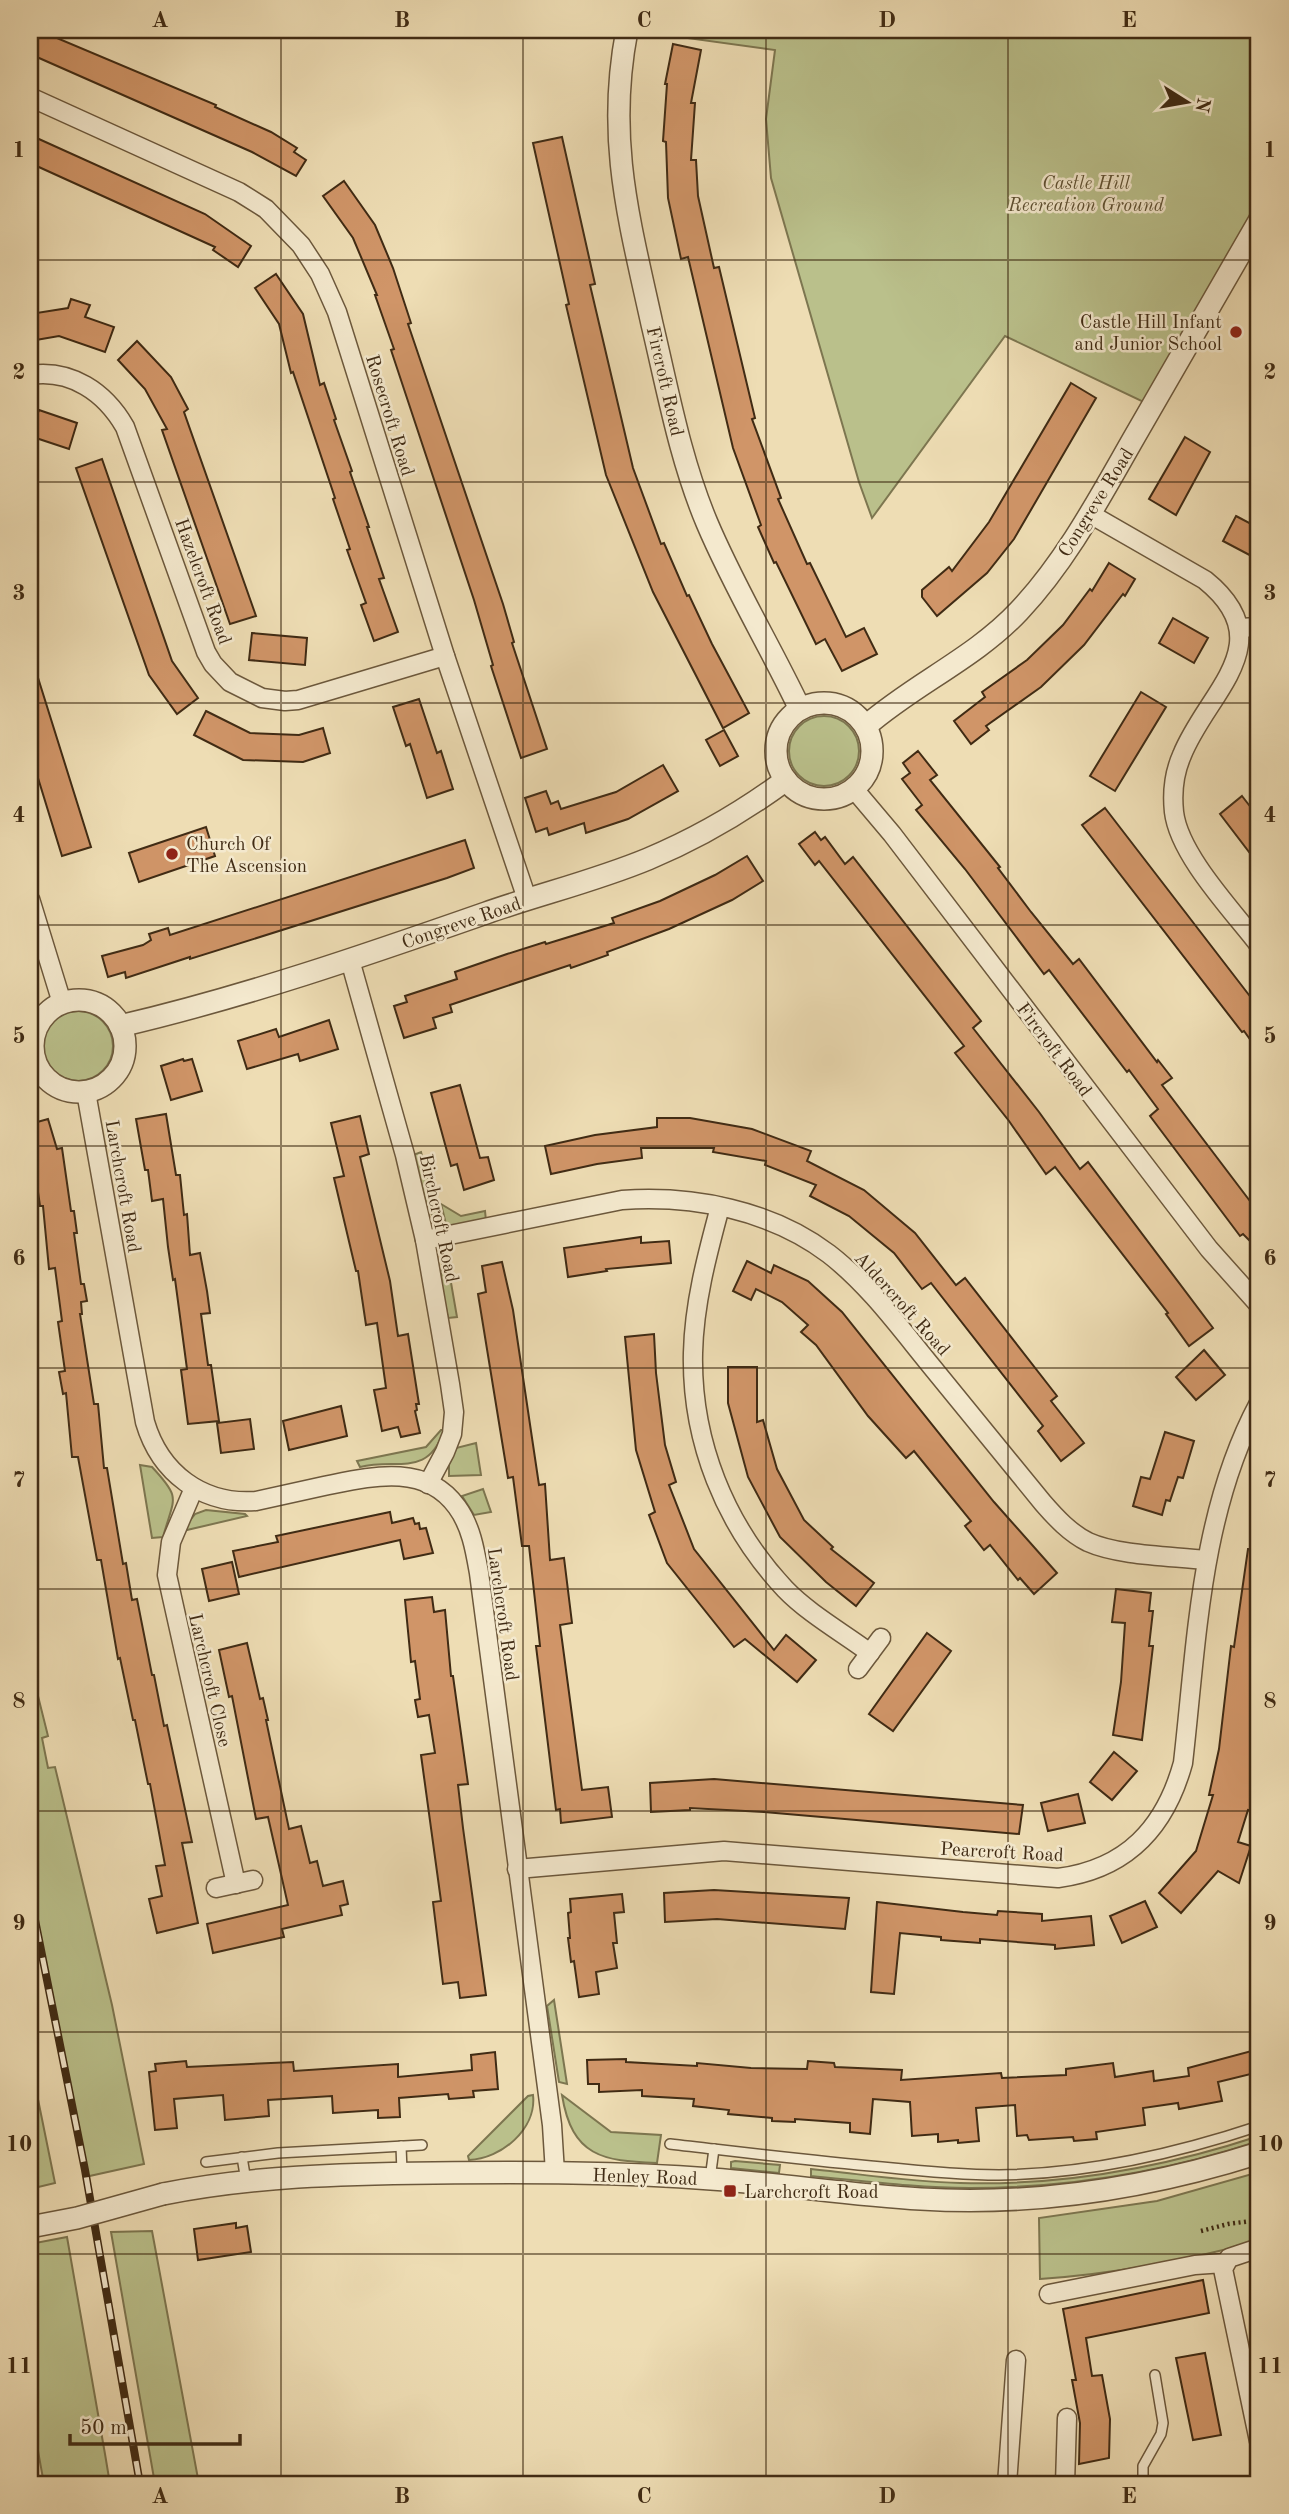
<svg xmlns="http://www.w3.org/2000/svg" width="1289" height="2514" font-family="'Old Standard TT',serif">
  <style>
    .green { fill: #bac08b; stroke: #7d7650; stroke-width: 2 }
    .building { fill: #d09568; stroke: #402b14; stroke-width: 2 }
    .lines { fill: none; stroke-linecap: round; stroke-linejoin: round }
    .service-casing { stroke: #6c583c; stroke-width: 12 }
    .minor-casing { stroke: #6c583c; stroke-width: 21 }
    .tertiary-casing { stroke: #6c583c; stroke-width: 24 }
    .path { stroke: #402b14; stroke-width: 4.5; stroke-dasharray: 2 3.5; stroke-linecap: butt }
    .service { stroke: #f4e9ce; stroke-width: 9 }
    .minor { stroke: #f4e9ce; stroke-width: 18 }
    .tertiary { stroke: #f4e9ce; stroke-width: 21 }
    .rail-casing { stroke: #402b14; stroke-width: 8 }
    .rail { stroke: #f4e9ce; stroke-width: 5; stroke-dasharray: 16; stroke-linecap: butt }
    .tertiary-bridge-casing { stroke: #6c583c; stroke-width: 24; stroke-linecap: butt }
    .tertiary-bridge { stroke: #f4e9ce; stroke-width: 21 }
    .grid { fill: none; stroke: #402b14; stroke-width: 2; stroke-opacity: 0.55 }
    .poi-dot { fill: #8f2418; stroke: #f4e9ce; stroke-width: 2.5 }
    .labels { text-anchor: middle; stroke-width: 5; stroke-linejoin: round; paint-order: stroke }
    .park-label { font-size: 19px; font-style: italic; fill: #5e5032; stroke: #f4e9ce }
    .poi-label { font-size: 19px; fill: #402b14; stroke: #f4e9ce; text-anchor: start }
    .street-label { font-size: 19px; fill: #402b14; stroke: #f4e9ce }
    .neatline { fill: none; stroke: #402b14; stroke-width: 2.5 }
    .grid-label { font-size: 23px; text-anchor: middle; font-weight: bold; fill: #402b14 }
  </style>
  <rect width="100%" height="100%" fill="#eeddb4"/>
  <filter id="stains"><feTurbulence type="fractalNoise" baseFrequency=".00286" numOctaves="4"/><feColorMatrix values="0 0 0 0 .2 0 0 0 0 .09 0 0 0 0 .02 0 0 0 .5 -.17"/></filter>
  <radialGradient id="worn" r=".72"><stop offset=".6" stop-color="#630" stop-opacity="0"/><stop offset="1" stop-color="#630" stop-opacity=".3"/></radialGradient>
  <g class="green">
    <path d="M659,30h118v7l1,-7h481v191l-107,185 -147,-70 -133,182 -13,-36 -88,-304 -5,-59 9,-69 -117,-16z"/>
    <circle cx="824" cy="751" r="35"/>
    <circle cx="78" cy="1046" r="35"/>
    <path d="M421,1152l17,69c-18,-15 -19,-44 -25,-66z"/>
    <path d="M441,1204l20,12 24,-5 1,10 -34,5 -6,-2z"/>
    <path d="M446,1254l11,63 -9,1c-4,-21 -12,-44 -2,-64z"/>
    <path d="M441,1430h3c-16,48 -46,28 -84,37l-3,-6 69,-14z"/>
    <path d="M476,1443l5,32 -32,1v-13l7,-15z"/>
    <path d="M140,1465l12,2c30,32 22,30 11,70l-11,1z"/>
    <path d="M483,1489l8,23 -17,3 -12,-19z"/>
    <path d="M206,1510l39,4 2,2 -60,14 -1,-5 9,-11z"/>
    <path d="M30,1664l18,72 -6,2 6,30 7,-1 57,238 32,159 -59,13 -55,-272z"/>
    <path d="M554,2000l13,84 -8,-2 -12,-76z"/>
    <path d="M30,2060l25,123 -25,6z"/>
    <path d="M533,2095c4,34 -32,64 -64,65l-1,-4 60,-60z"/>
    <path d="M562,2095l49,37 50,3 -4,28c-54,-2 -85,-6 -95,-68z"/>
    <path d="M1259,2136v5c-94,31 -189,47 -289,47 -53,0 -106,-7 -159,-12v-7c50,5 99,13 149,14 103,3 202,-15 299,-47z"/>
    <path d="M735,2161l45,4 -1,8 -48,-5v-6z"/>
    <path d="M1259,2172v69c-71,19 -145,33 -219,38l-1,-61 118,-17z"/>
    <path d="M152,2231l47,253h-44l-44,-252z"/>
    <path d="M67,2237l38,217 5,30h-66l-14,-77v-163z"/>
  </g>
  <g class="building">
    <path d="M34,30h21l-3,6 164,69 -1,2 56,25 26,16 -3,4 12,8 -10,16 -44,-24 -222,-98v-14z"/>
    <path d="M673,44l28,6 -10,53h4l-4,57h5l2,36 16,72 5,-1 36,151 -3,1 29,79 -3,1 29,65 3,-1 36,74 18,-9 13,26 -35,17 -17,-32 -9,5 -40,-82 -2,1 -16,-36 3,-2 -28,-77 -45,-191 -7,2 -13,-61 -2,-56 -3,-1 4,-57h-2z"/>
    <path d="M30,135l175,79 46,32 -13,21 -25,-17 2,-3 -185,-84z"/>
    <path d="M562,137l33,147 -5,1 43,183 28,76 3,-1 23,53 2,-1 23,49 37,69 -26,15 -70,-136 -47,-117 -40,-170 3,-1 -36,-161z"/>
    <path d="M344,181l31,44 18,43 18,55 -3,1 95,280 11,38 -2,1 35,106 -26,9 -30,-92 2,-1 -19,-65 -83,-250 3,-1 -19,-54h2l-24,-57 -30,-42z"/>
    <path d="M276,274l27,40 17,71 4,-2 12,36 -2,1 18,51 -2,1 19,55h-2l17,51 -5,1 19,53 -24,9 -13,-36 5,-2 -19,-53 3,-1 -17,-50 2,-1 -42,-126 -2,1 -12,-49 -24,-36z"/>
    <path d="M71,299l19,6 -5,12 29,10 -9,25 -46,-16 -29,5v-27l38,-6z"/>
    <path d="M137,341l34,36 17,32 -4,3 72,204 -26,8 -68,-194 5,-1 -22,-40 -27,-29z"/>
    <path d="M1071,383l25,15 -11,19 -71,122 -27,34 -50,43 -15,-19v-7l27,-23 3,4 37,-49z"/>
    <path d="M39,410l38,13 -8,26 -39,-13z"/>
    <path d="M1185,437l25,15 -34,63 -27,-16z"/>
    <path d="M102,459l70,202 26,37 -21,16 -28,-39 -73,-207z"/>
    <path d="M1236,516l23,12v32l-36,-19z"/>
    <path d="M1109,563l26,16 -10,17 -2,-2 -39,51 -43,42 -55,39 3,4 -18,14 -17,-23 31,-24 -3,-5 45,-32 36,-35 27,-36 2,2z"/>
    <path d="M1173,618l35,20 -14,25 -35,-20z"/>
    <path d="M252,633l55,5 -2,27 -56,-5z"/>
    <path d="M30,665h4l57,182 -29,9 -32,-104z"/>
    <path d="M1141,692l25,15 -51,84 -25,-15z"/>
    <path d="M419,699l18,54 4,-2 12,38 -26,9 -17,-54 -4,2 -13,-39z"/>
    <path d="M206,711l44,22 49,2 24,-7 7,25 -27,9 -60,-2 -49,-25z"/>
    <path d="M724,730l14,26 -18,10 -14,-26z"/>
    <path d="M918,751l19,24 -7,5 70,87 -2,1 33,44 42,52 6,-5 78,103 1,-2 14,18 -10,7 97,128v37l-16,-16 -3,2 -90,-120 8,-7 -29,-39 -2,2 -78,-102 -5,4 -79,-105 -49,-59 6,-5 -20,-26 8,-6 -7,-10z"/>
    <path d="M663,765l15,26 -50,28 -42,14 -2,-10 -35,12 -2,-7 -11,4 -11,-34 21,-7 5,13 7,-3 3,8 55,-17z"/>
    <path d="M1242,796l17,22v47l-39,-51z"/>
    <path d="M1105,808l154,200v44l-15,-21 -2,1 -160,-207z"/>
    <path d="M206,827l9,29 -76,26 -10,-29z"/>
    <path d="M815,832l6,8 4,-3 20,27 8,-7 128,164 -8,7 66,84 41,57 8,-7 125,166 -24,18 -23,-32 2,-1 -113,-146 -9,7 -37,-53 -54,-68 9,-7 -145,-185 -4,4 -16,-21z"/>
    <path d="M465,840l9,28 -27,10 -257,81v-2l-64,21 -1,-6 -17,5 -6,-21 41,-11 8,-5 -2,-6 19,-6 2,7z"/>
    <path d="M747,856l16,25 -31,19 -63,29 -62,23 1,3 -37,13 -1,-3 -120,40 2,7 -19,6 3,10 -32,10 -10,-32 13,-4 -2,-6 52,-17 -2,-7 52,-18 38,-12 1,2 68,-21 -2,-5 48,-17 55,-26z"/>
    <path d="M329,1020l9,29 -38,12 -2,-7 -51,15 -9,-28 38,-12 3,8z"/>
    <path d="M183,1059l1,2 8,-2 10,32 -31,9 -10,-34z"/>
    <path d="M460,1085l20,73 8,-1 6,23 -30,10 -7,-26 -6,2 -20,-73z"/>
    <path d="M166,1114l10,61h4l4,40 3,-1 3,41 10,-2 7,38 3,22 -9,1 7,51h3l8,56 -31,3 -7,-54 6,-1 -12,-90 -2,1 -5,-33 -5,-48 -11,2 -4,-31h-3l-9,-51z"/>
    <path d="M360,1116l9,38 -9,3 30,124 8,55 10,-2 11,70h-3l1,6 -2,1 5,22 -19,4 -3,-10 -16,4 -8,-41 12,-2 -9,-65 -11,2 -8,-54h-2l-22,-93 10,-2 -13,-53z"/>
    <path d="M657,1118h33l62,11 59,22 -4,10 57,29 51,43 41,52 9,-7 92,118 -6,5 33,42 -23,18 -23,-30 5,-5 -112,-143 -9,6 -28,-36 -45,-37 -39,-20 6,-11 -51,-20 1,-4 -53,-9 1,-4h-73l1,10 -45,6 -46,10 -6,-28 50,-11 62,-8z"/>
    <path d="M48,1119l9,30 5,-1 9,63h3l3,22h-3l7,51h3l3,17 -6,1 1,12h-2l14,90h4l6,64h3l16,96 3,-1 6,37 5,-1 15,76h2l10,51 3,-1 25,117 -10,1 16,80 -41,10 -8,-34 13,-3 -6,-30 9,-1 -15,-81h-2l-13,-64h-2l-13,-62 -2,1 -17,-99h-4l-19,-103h-6l-6,-64 -3,1 -4,-22 6,-1 -7,-49 4,-1 -7,-53 -6,1 -6,-63h-3l-10,-70v-12z"/>
    <path d="M641,1237v6l28,-2 2,22 -65,6 1,2 -39,6 -4,-29z"/>
    <path d="M747,1261l24,12 3,-8 34,16 34,31 152,190 63,71 -23,21 -14,-16 -2,2 -28,-35 -6,5 -19,-24 6,-5 -57,-70 -8,7 -38,-42 -52,-71 -15,-13 7,-7 -26,-23 -26,-13 -5,11 -18,-9z"/>
    <path d="M502,1262l11,48 26,175 6,-1 5,76 14,-2 8,65 -12,2 22,165 26,-3 4,30 -51,6 -1,-14 -4,1 -20,-164h4l-11,-100h-7l-9,-69 -5,1 -30,-184 8,-2 -4,-26z"/>
    <path d="M654,1334l2,39 9,72 11,37 -7,3 25,64 80,101 12,-15 30,25 -19,22 -52,-43 -11,8 -67,-84 -18,-48 6,-3 -19,-62 -11,-113z"/>
    <path d="M1204,1350l21,25 -29,25 -20,-23z"/>
    <path d="M728,1367h29v55l6,-2 14,49 27,51 29,27 -2,2 43,34 -18,23 -30,-24 -46,-45 -32,-60 -20,-74z"/>
    <path d="M341,1406l6,30 -58,14 -6,-29z"/>
    <path d="M250,1419l4,30 -33,4 -4,-30z"/>
    <path d="M1165,1432l29,9 -11,37 -5,-1 -8,24 -4,-1 -4,15 -29,-9 8,-29 9,2z"/>
    <path d="M390,1512l2,11 21,-5 2,6 4,-1 1,6 6,-1 7,25 -29,6 -4,-19 -161,37 -6,-26 45,-9 -2,-6z"/>
    <path d="M1248,1549l11,1v262l-11,-2 -10,32 13,4 -12,37 -21,-12 -37,42 -22,-20 37,-42 17,-56h-4l10,-46 12,-103 3,1z"/>
    <path d="M232,1562l7,32 -30,7 -7,-32z"/>
    <path d="M1116,1589l35,4 -2,18h4l-4,35h4l-11,94 -29,-5 8,-53 4,-59 -13,-1z"/>
    <path d="M432,1597l2,15 11,-2 6,66h2l15,108 -10,1 5,43 23,167 -26,3 -2,-16 -15,2 -10,-82 8,-1 -20,-146 14,-2 -6,-38 -11,2 -3,-17 5,-1 -5,-38 -4,1 -6,-62z"/>
    <path d="M927,1633l24,18 -58,80 -24,-17z"/>
    <path d="M247,1643l13,56 3,-1 5,22h-2l23,109 12,-3 9,37 7,-2 6,25 20,-5 5,23 -8,2 2,9 -60,14 2,8 -71,16 -6,-29 81,-19 -20,-88 -12,2 -24,-123 -3,1 -10,-47z"/>
    <path d="M1114,1752l23,19 -25,29 -22,-18z"/>
    <path d="M714,1779l309,26 -4,29 -255,-22 -74,-4v2l-39,2 -1,-29z"/>
    <path d="M1078,1794l7,29 -37,8 -7,-28z"/>
    <path d="M714,1890l135,8 -4,31 -128,-10 -52,3 -1,-29z"/>
    <path d="M622,1894l2,18 -10,1 3,30h-4l4,25 -21,4 3,22 -20,3 -5,-36 -3,1 -3,-24h2l-2,-25 3,-1 -1,-13z"/>
    <path d="M1145,1901l12,26 -35,16 -12,-27z"/>
    <path d="M877,1902l86,10 34,3 1,-4 44,3v7l49,-5 3,29 -39,4v-4l-75,-6v4l-39,-3v-3l-41,-4 -6,61 -23,-2z"/>
    <path d="M1259,2049v23l-41,10 4,19 -43,8 -1,-6 -35,5 2,17 -49,7 1,7 -23,2 -1,-4 -44,3 -2,-5 -10,1 -2,-31 -39,3 3,33 -21,2v-3l-20,2v-8l-26,2 -2,-34 -37,-3 -3,35 -20,-2v-9l-55,-4v3l-23,-1v-3l-44,-4 1,-4 -36,-4 1,-7 -52,-3v-6l-43,2v-8h-11l-1,-24 39,-1v3l71,4v-3l54,5 56,1 1,-8 26,2 1,4 67,3 -1,10 100,-7 1,5 64,-3v-6l47,-6 2,14 38,-6 1,10 35,-5 -1,-8z"/>
    <path d="M495,2052l3,37 -25,2 1,6 -25,2 -1,-5 -49,4 1,19 -22,1v-8l-45,3 -1,-17 -64,4 1,16 -44,4 -2,-25 -49,4 3,29 -22,2 -6,-58 7,-1 -1,-7 31,-3 1,6 106,-5 1,9 104,-7v13l74,-7 -1,-15z"/>
    <path d="M236,2223v5l11,-2 4,26 -53,8 -4,-31z"/>
    <path d="M1203,2280l6,33 -123,25 6,38 10,-1 8,44 -1,39 -30,6 1,-41 -8,-43h4l-13,-71z"/>
    <path d="M1205,2353l16,82 -28,5 -17,-82z"/>
  </g>
  <g class="lines">
    <defs>
      <g id="service">
        <path d="M670,2144c70,8 141,17 212,23 38,4 78,8 117,8 89,-1 176,-21 260,-49"/>
        <path d="M401,2146l1,26"/>
        <path d="M242,2157l4,24"/>
        <path d="M206,2162l72,-9 144,-8"/>
        <path d="M710,2179l4,-30"/>
        <path d="M1143,2484v-18l18,-32 2,-11 -8,-48"/>
      </g>
      <g id="minor">
        <path d="M30,97l209,95 27,17 35,36 19,29 17,38 108,344 82,243"/>
        <path d="M30,375c41,-6 75,17 95,52l81,225 7,12 17,18 32,16 23,3 13,-1 147,-44"/>
        <path d="M1090,514l115,66c78,63 2,112 -23,175 -8,18 -10,38 -8,57 5,43 59,99 85,133"/>
        <path d="M1239,628l20,-1"/>
        <path d="M854,789l38,45 317,415 50,56"/>
        <path d="M30,899l32,104"/>
        <path d="M350,960l55,195 20,85 25,144 4,28 -2,22 -7,18 -17,32"/>
        <path d="M86,1092l59,330c15,51 57,83 111,79 22,-5 45,-10 68,-15 45,-9 101,-24 133,21 14,19 18,43 22,66l73,552 3,48"/>
        <path d="M720,1207c-13,48 -26,97 -27,146 -2,88 32,172 92,236 23,24 58,44 85,64"/>
        <path d="M425,1240l197,-40c71,-5 149,10 207,54 40,31 71,74 103,113 37,46 74,91 111,136 13,15 27,30 45,39 31,14 83,14 118,18"/>
        <path d="M194,1488l-23,54 -4,33 69,309"/>
        <path d="M858,1669l23,-31"/>
        <path d="M517,1869l207,-18 334,27c69,-9 107,-50 125,-115 14,-122 17,-250 76,-360"/>
        <path d="M216,1888l37,-8"/>
        <path d="M1259,2248l-30,10 -6,11 36,172"/>
        <path d="M1049,2294l146,-29 29,-2"/>
        <path d="M1007,2484l9,-124"/>
        <path d="M1065,2484l2,-66"/>
      </g>
      <g id="tertiary">
        <path d="M627,30c-21,109 2,189 25,294 16,67 28,135 55,199 27,64 63,123 93,186"/>
        <circle cx="824" cy="751" r="48"/>
        <path d="M866,726c48,-42 109,-68 153,-115 50,-53 84,-120 120,-182 40,-70 80,-139 120,-208"/>
        <circle cx="79" cy="1046" r="46"/>
        <path d="M120,1026c124,-29 246,-71 366,-113 54,-19 109,-32 162,-54 48,-20 96,-48 138,-79"/>
        <path d="M163,2194c89,-18 180,-20 271,-21 92,-1 185,-1 277,6 70,5 140,16 210,20 115,7 228,-11 338,-46"/>
      </g>
    </defs>
    <use href="#service" class="service-casing"/>
    <use href="#minor" class="minor-casing"/>
    <use href="#tertiary" class="tertiary-casing"/>
    <path class="path" d="M1201,2231l27,-7 31,-4"/>
    <use href="#service" class="service"/>
    <use href="#minor" class="minor"/>
    <use href="#tertiary" class="tertiary"/>
    <defs>
      <path id="rail" d="M30,1895l55,275 55,314"/>
    </defs>
    <use href="#rail" class="rail-casing"/>
    <use href="#rail" class="rail"/>
    <defs>
      <path id="tertiary-bridge" d="M30,2227l47,-9 86,-24"/>
    </defs>
    <use href="#tertiary-bridge" class="tertiary-bridge-casing"/>
    <use href="#tertiary-bridge" class="tertiary-bridge"/>
  </g>
  <path class="grid" d="M281,30v2454M523,30v2454M766,30v2454M1008,30v2454M30,260h1229M30,482h1229M30,703h1229M30,925h1229M30,1146h1229M30,1368h1229M30,1589h1229M30,1811h1229M30,2032h1229M30,2254h1229"/>
  <g class="poi-dot">
    <circle cx="1236" cy="332" r="7"/>
    <circle cx="172" cy="854" r="7"/>
    <rect x="723" y="2184" width="14" height="14" rx="3.5"/>
  </g>
  <g class="labels">
    <g class="park-label">
      <text x="1086" y="189">Castle Hill<tspan x="1086" dy="22">Recreation Ground</tspan></text>
    </g>
    <g class="poi-label">
      <text x="1222" y="328" text-anchor="end">Castle Hill Infant<tspan x="1222" dy="22">and Junior School</tspan></text>
      <text x="186" y="850">Church Of<tspan x="186" dy="22">The Ascension</tspan></text>
      <text x="744" y="2198">Larchcroft Road</text>
    </g>
    <g class="street-label">
      <text transform="translate(666 381) rotate(77)" y="7">Fircroft Road</text>
      <text transform="translate(391 415) rotate(73)" y="7">Rosecroft Road</text>
      <text transform="translate(1095 502) rotate(-58)" y="7">Congreve Road</text>
      <text transform="translate(204 581) rotate(70)" y="7">Hazelcroft Road</text>
      <text transform="translate(461 922) rotate(-19)" y="7">Congreve Road</text>
      <text transform="translate(1055 1049) rotate(53)" y="7">Fircroft Road</text>
      <text transform="translate(124 1186) rotate(80)" y="7">Larchcroft Road</text>
      <text transform="translate(440 1218) rotate(78)" y="7">Birchcroft Road</text>
      <text transform="translate(903 1303) rotate(48)" y="7">Aldercroft Road</text>
      <text transform="translate(504 1614) rotate(82)" y="7">Larchcroft Road</text>
      <text transform="translate(211 1680) rotate(77)" y="7">Larchcroft Close</text>
      <text transform="translate(1002 1851) rotate(3)" y="7">Pearcroft Road</text>
      <text transform="translate(645 2176) rotate(2)" y="7">Henley Road</text>
    </g>
  </g>
  <rect width="1289" height="2514" fill="none" stroke="#eeddb4" stroke-width="77"/>
  <g transform="translate(1187 102) rotate(101)" stroke="#f4e9ce" stroke-width="5" paint-order="stroke">
  <path d="M0-5L12 26L0 18L-12 26Z" fill="#402b14"/>
  <text y="-10" font-size="19" font-weight="bold" text-anchor="middle" fill="#402b14">N</text>
  </g>
  <path d="M70 2434v10h170v-10" fill="none" stroke="#402b14" stroke-width="3.5"/>
  <text x="80" y="2434" font-size="21" fill="#402b14" stroke="#f4e9ce" stroke-width="5" paint-order="stroke">50 m</text>
  <rect x="38" y="38" width="1212" height="2438" class="neatline"/>
  <g class="grid-label">
    <text x="160" y="27">A</text>
    <text x="402" y="27">B</text>
    <text x="644" y="27">C</text>
    <text x="887" y="27">D</text>
    <text x="1129" y="27">E</text>
    <text x="19" y="157">1</text>
    <text x="1270" y="157">1</text>
    <text x="19" y="379">2</text>
    <text x="1270" y="379">2</text>
    <text x="19" y="600">3</text>
    <text x="1270" y="600">3</text>
    <text x="19" y="822">4</text>
    <text x="1270" y="822">4</text>
    <text x="19" y="1043">5</text>
    <text x="1270" y="1043">5</text>
    <text x="19" y="1265">6</text>
    <text x="1270" y="1265">6</text>
    <text x="19" y="1487">7</text>
    <text x="1270" y="1487">7</text>
    <text x="19" y="1708">8</text>
    <text x="1270" y="1708">8</text>
    <text x="19" y="1930">9</text>
    <text x="1270" y="1930">9</text>
    <text x="19" y="2151">10</text>
    <text x="1270" y="2151">10</text>
    <text x="19" y="2373">11</text>
    <text x="1270" y="2373">11</text>
    <text x="160" y="2503">A</text>
    <text x="402" y="2503">B</text>
    <text x="644" y="2503">C</text>
    <text x="887" y="2503">D</text>
    <text x="1129" y="2503">E</text>
  </g>
  <rect width="100%" height="100%" filter="url(#stains)"/>
  <rect width="100%" height="100%" fill="url(#worn)"/>
</svg>
